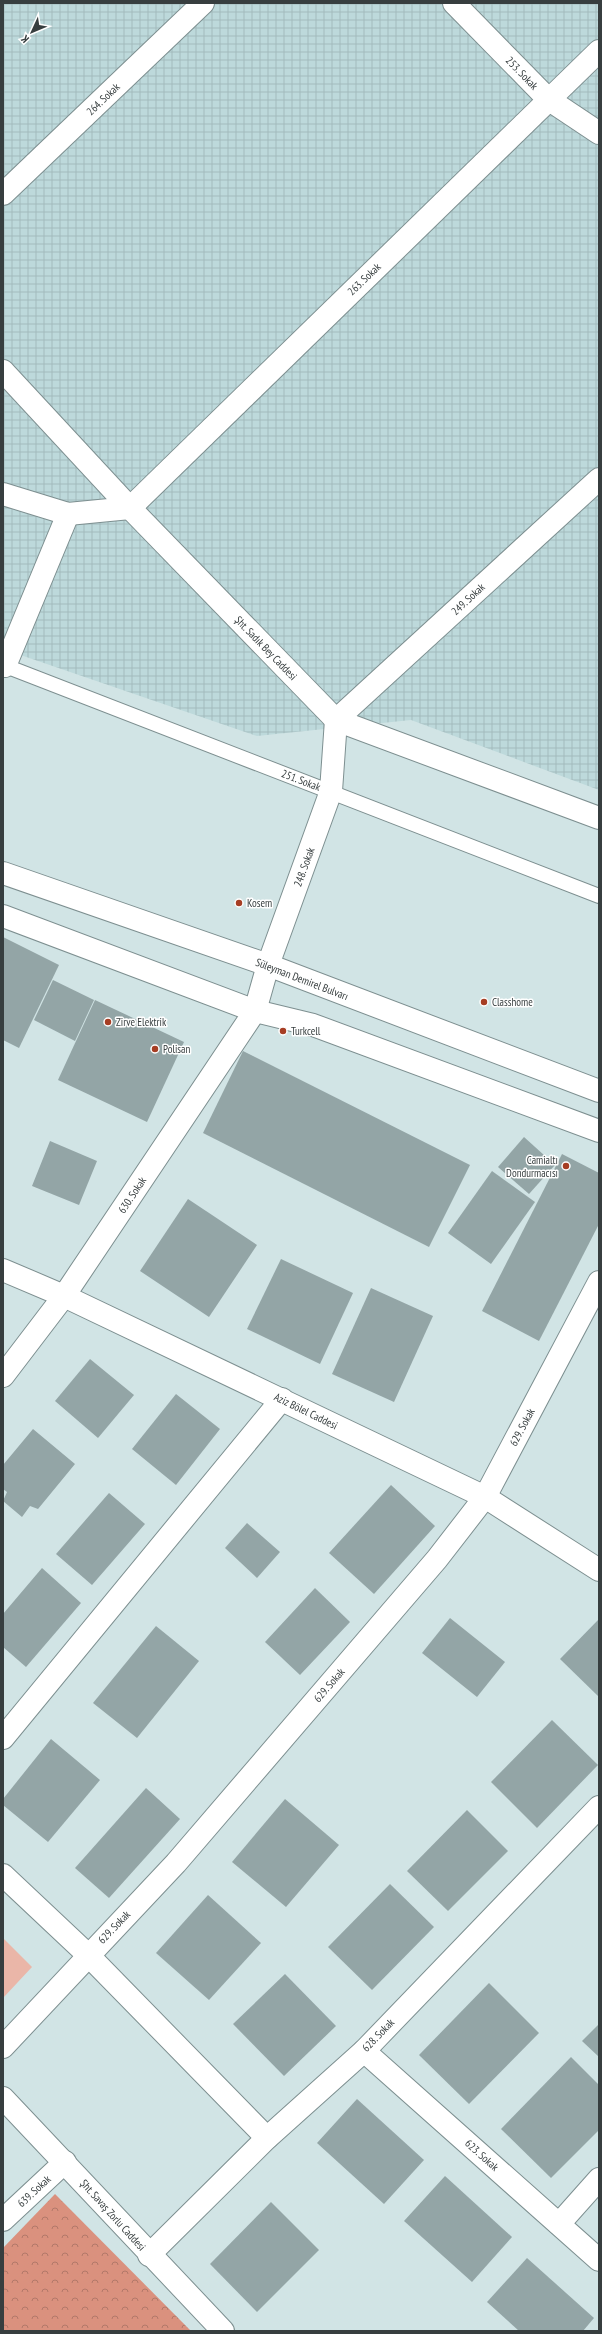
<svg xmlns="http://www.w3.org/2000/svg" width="602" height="2334" font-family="'PT Sans Narrow',sans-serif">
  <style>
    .industrial { fill: url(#industrial-grid) }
    .forest { fill: url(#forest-crowns) }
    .green { fill: #eab6a8 }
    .building { fill: #93a5a6 }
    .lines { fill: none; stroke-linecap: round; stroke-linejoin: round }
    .lane-casing { stroke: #7d8f90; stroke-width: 16 }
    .street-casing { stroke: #7d8f90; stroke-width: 24 }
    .secondary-casing { stroke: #7d8f90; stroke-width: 24 }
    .primary-casing { stroke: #7d8f90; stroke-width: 24 }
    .lane { stroke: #fff; stroke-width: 14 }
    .street { stroke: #fff; stroke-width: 22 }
    .secondary { stroke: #fff; stroke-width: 22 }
    .primary { stroke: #fff; stroke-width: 22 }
    .poi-dot { fill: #a63d23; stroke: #fff; stroke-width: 1.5 }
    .labels { text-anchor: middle; stroke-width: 3; stroke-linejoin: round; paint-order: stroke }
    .street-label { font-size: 11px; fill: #373e3f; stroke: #fff }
    .poi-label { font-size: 11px; fill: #373e3f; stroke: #fff; text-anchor: start }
  </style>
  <defs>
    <pattern id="industrial-grid" width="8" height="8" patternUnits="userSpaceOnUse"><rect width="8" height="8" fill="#bdd9db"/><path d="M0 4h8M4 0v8" fill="none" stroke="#a3bbbd"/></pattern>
    <pattern id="forest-crowns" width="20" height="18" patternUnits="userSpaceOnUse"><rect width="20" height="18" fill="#da917e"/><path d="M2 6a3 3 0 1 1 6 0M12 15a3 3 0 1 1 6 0" fill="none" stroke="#b27869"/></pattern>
  </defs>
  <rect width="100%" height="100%" fill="#d1e4e5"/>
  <path class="industrial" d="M3,3h596v787l-188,-70 -154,16 -254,-87z"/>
  <path class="forest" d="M55,2194l136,137h-188v-83z"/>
  <path class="green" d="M3,1938l29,29 -29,31z"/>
  <g class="building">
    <path d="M3,937l56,28 -40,83 -16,-8z"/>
    <path d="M53,980l41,20 -19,41 -41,-21z"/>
    <path d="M95,1000l89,42 -37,80 -89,-42z"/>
    <path d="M243,1051l227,114 -41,82 -226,-114z"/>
    <path d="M524,1137l31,28 -26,29 -31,-27z"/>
    <path d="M50,1141l47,20 -18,44 -47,-19z"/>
    <path d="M562,1154l37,19v51l-60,117 -57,-30z"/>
    <path d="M492,1171l43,31 -44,62 -43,-31z"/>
    <path d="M188,1199l69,46 -48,72 -69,-46z"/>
    <path d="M281,1259l72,34 -33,71 -73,-35z"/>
    <path d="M371,1288l62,28 -39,86 -62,-28z"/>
    <path d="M90,1359l44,36 -36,43 -43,-37z"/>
    <path d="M176,1394l44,35 -44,56 -44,-36z"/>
    <path d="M33,1429l42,35 -37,45 -8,-3 -8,11 -19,-16 4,-9 -4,-3v-24z"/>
    <path d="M391,1485l44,41 -61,68 -45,-41z"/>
    <path d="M109,1493l36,31 -53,61 -36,-31z"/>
    <path d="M247,1523l33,29 -23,26 -32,-30z"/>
    <path d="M42,1568l39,35 -55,64 -23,-20v-33z"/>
    <path d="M315,1588l35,34 -50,53 -35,-33z"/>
    <path d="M450,1618l55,44 -28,35 -55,-44z"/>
    <path d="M599,1619v78l-39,-38z"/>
    <path d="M156,1626l43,35 -62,77 -44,-35z"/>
    <path d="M552,1720l46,45 -61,63 -46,-46z"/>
    <path d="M51,1739l49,41 -52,62 -45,-37v-6z"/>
    <path d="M146,1788l34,31 -71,79 -34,-30z"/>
    <path d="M285,1799l54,46 -53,62 -54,-45z"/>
    <path d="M467,1810l41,41 -60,60 -41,-40z"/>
    <path d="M390,1884l44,43 -62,63 -44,-43z"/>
    <path d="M208,1895l53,48 -52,57 -53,-47z"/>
    <path d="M285,1974l51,52 -52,50 -51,-52z"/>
    <path d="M489,1983l50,50 -70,71 -50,-49z"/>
    <path d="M599,2024v33l-17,-16z"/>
    <path d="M571,2057l28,28v45l-48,48 -50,-49z"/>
    <path d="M357,2099l67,61 -40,44 -67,-61z"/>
    <path d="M445,2176l67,61 -40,45 -68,-61z"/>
    <path d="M271,2202l48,48 -62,62 -47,-48z"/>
    <path d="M527,2258l67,60 -11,13h-64l-32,-29z"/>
  </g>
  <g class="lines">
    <defs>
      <path id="lane" d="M3,665l596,231"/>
      <g id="street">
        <path d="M454,3l94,96 51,34"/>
        <path d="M3,194l200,-191"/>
        <path d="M130,508l469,-457"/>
        <path d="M5,666l63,-152"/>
        <path d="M336,720l263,-241"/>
        <path d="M336,720l263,98"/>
        <path d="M3,1270l61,26 421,201 114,73"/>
        <path d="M3,1376l61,-80 191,-285 13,-46 63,-174 5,-71"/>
        <path d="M3,1738l279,-339"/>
        <path d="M3,1875l85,80 179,183"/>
        <path d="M3,2047l173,-184 261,-304 48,-62 114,-215"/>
        <path d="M364,2051l235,209"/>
        <path d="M3,2220l62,-58"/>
        <path d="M559,2224l40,-45"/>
        <path d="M149,2255l118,-117 97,-87 235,-244"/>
      </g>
      <g id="secondary">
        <path d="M3,371l127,137 206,212"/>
        <path d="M3,494l65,20 62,-6"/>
        <path d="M3,2098l220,233"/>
      </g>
      <g id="primary">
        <path d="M3,873l265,92 331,126"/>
        <path d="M3,916l252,95 58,14 286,106"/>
      </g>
    </defs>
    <use href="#lane" class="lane-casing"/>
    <use href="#street" class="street-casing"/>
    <use href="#secondary" class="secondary-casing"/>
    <use href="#primary" class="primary-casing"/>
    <use href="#lane" class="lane"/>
    <use href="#street" class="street"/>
    <use href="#secondary" class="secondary"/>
    <use href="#primary" class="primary"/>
  </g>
  <g class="poi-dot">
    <circle cx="239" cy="903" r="4"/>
    <circle cx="484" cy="1002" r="4"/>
    <circle cx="108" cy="1022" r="4"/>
    <circle cx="283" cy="1031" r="4"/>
    <circle cx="155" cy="1049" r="4"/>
    <circle cx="566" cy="1166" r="4"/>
  </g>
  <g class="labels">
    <g class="street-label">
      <text transform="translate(522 73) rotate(46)" y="4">253. Sokak</text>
      <text transform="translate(103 99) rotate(-44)" y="4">264. Sokak</text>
      <text transform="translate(364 279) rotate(-44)" y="4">263. Sokak</text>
      <text transform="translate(468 599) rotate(-43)" y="4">249. Sokak</text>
      <text transform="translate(266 648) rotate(46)" y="4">Şht. Sadık Bey Caddesi</text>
      <text transform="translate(301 780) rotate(21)" y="4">251. Sokak</text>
      <text transform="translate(304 867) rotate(-70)" y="4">248. Sokak</text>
      <text transform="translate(302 979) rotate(21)" y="4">Süleyman Demirel Bulvarı</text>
      <text transform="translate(132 1195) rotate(-56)" y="4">630. Sokak</text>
      <text transform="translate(306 1411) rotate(26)" y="4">Aziz Bölel Caddesi</text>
      <text transform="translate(522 1427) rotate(-62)" y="4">629. Sokak</text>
      <text transform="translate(329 1685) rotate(-49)" y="4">629. Sokak</text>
      <text transform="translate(114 1927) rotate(-46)" y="4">629. Sokak</text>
      <text transform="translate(378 2035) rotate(-46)" y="4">628. Sokak</text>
      <text transform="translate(482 2155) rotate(42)" y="4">623. Sokak</text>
      <text transform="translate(34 2191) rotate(-43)" y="4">639. Sokak</text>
      <text transform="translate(113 2215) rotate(48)" y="4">Şht. Savaş Zorlu Caddesi</text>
    </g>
    <g class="poi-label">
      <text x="247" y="907">Kosem</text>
      <text x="492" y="1006">Classhome</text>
      <text x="116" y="1026">Zirve Elektrik</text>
      <text x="291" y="1035">Turkcell</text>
      <text x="163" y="1053">Polisan</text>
      <text x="558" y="1164" text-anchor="end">Camialtı<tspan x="558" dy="13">Dondurmacısı</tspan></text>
    </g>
  </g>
  <rect width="602" height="2334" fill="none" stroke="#373e3f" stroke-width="8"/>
  <g transform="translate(32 32) rotate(226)" stroke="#ffffff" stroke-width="3" paint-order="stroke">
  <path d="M0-3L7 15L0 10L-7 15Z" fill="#373e3f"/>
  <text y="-6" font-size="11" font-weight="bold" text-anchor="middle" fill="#373e3f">K</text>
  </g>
</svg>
